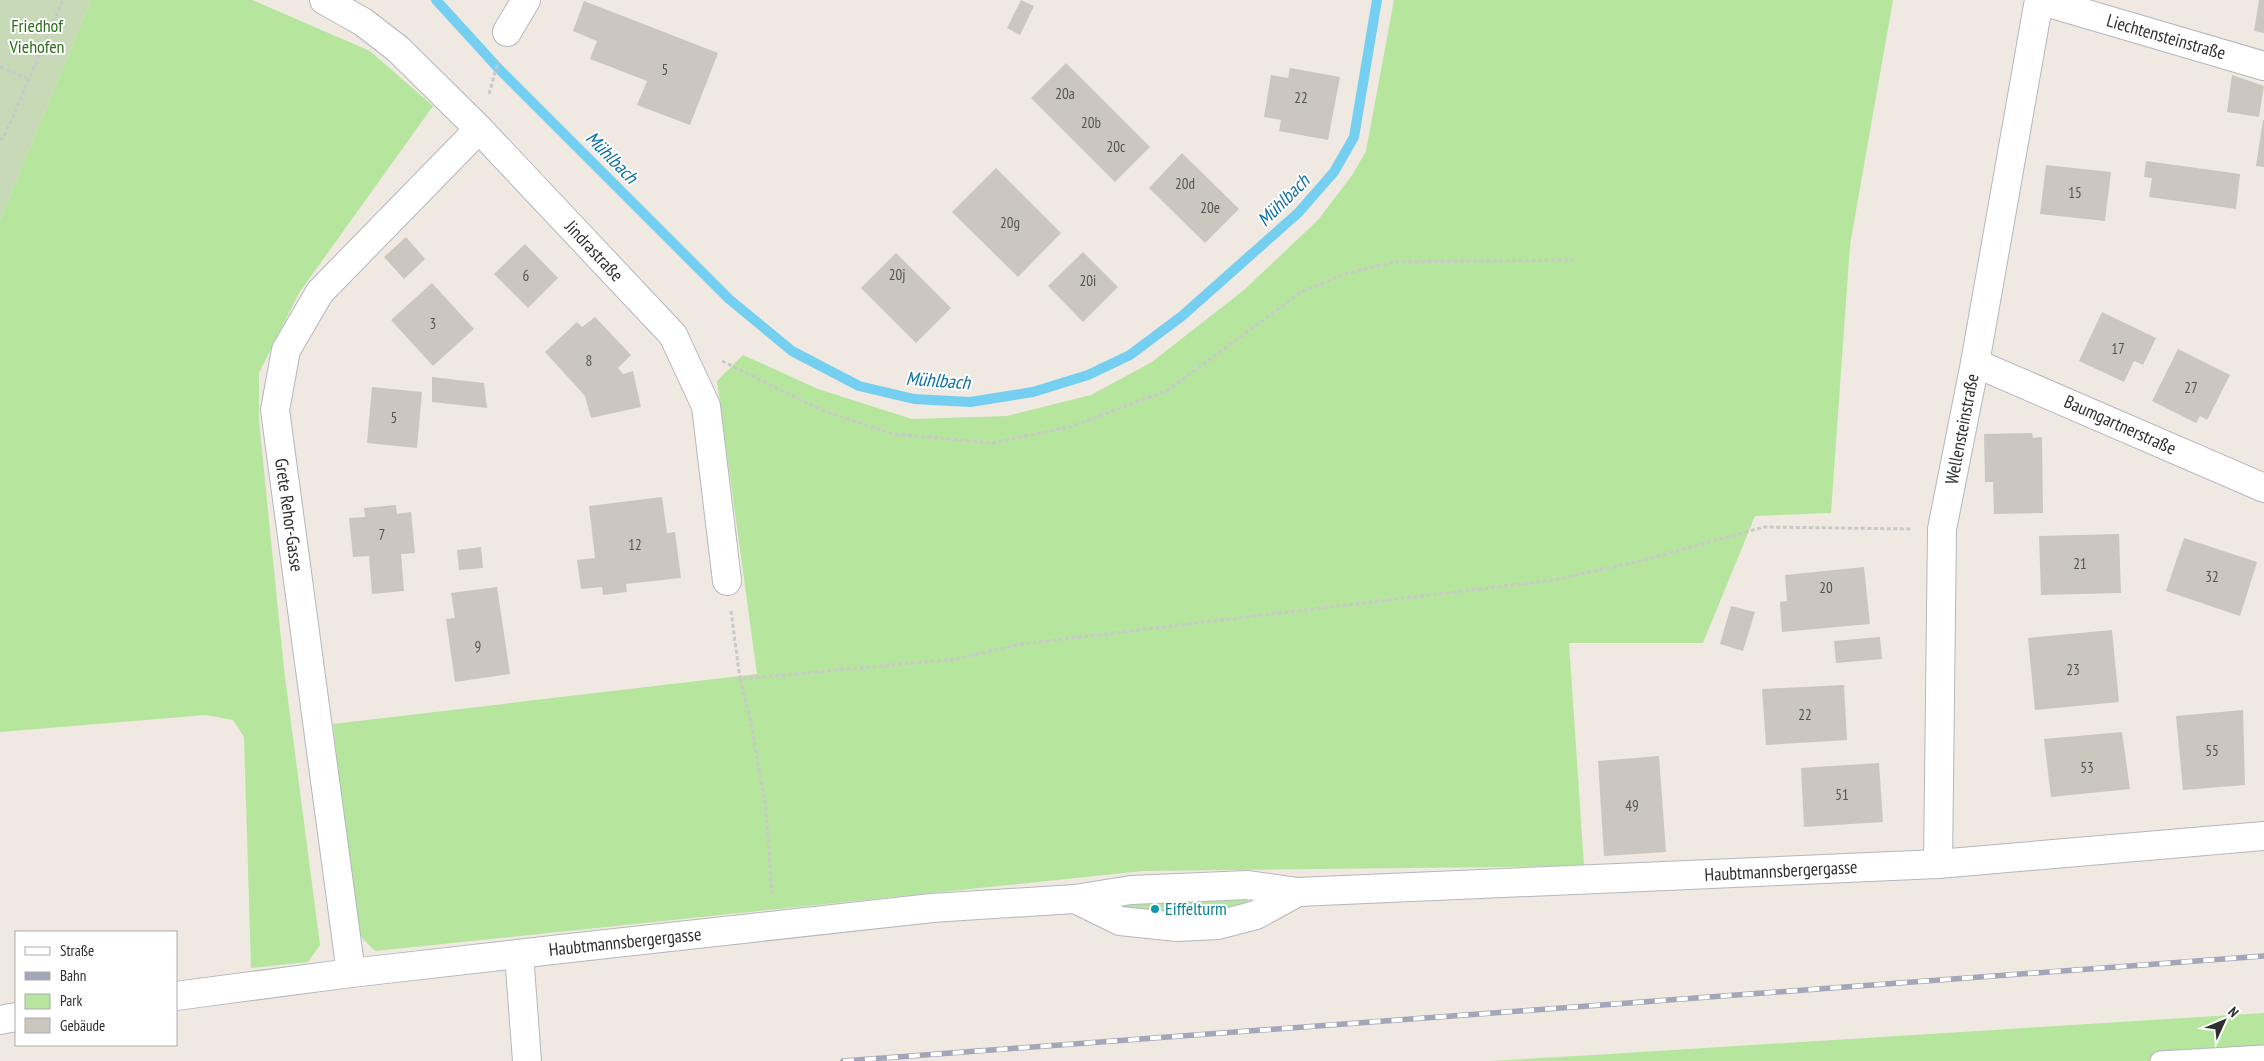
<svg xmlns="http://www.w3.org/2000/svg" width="2264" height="1061" font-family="'PT Sans Narrow',sans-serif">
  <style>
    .green { fill: #b6e59e }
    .cemetery { fill: #c8d9b8 }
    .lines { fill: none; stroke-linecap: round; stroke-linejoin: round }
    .stream { stroke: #75cff0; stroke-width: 10 }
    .building { fill: #cbc7bf }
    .service-casing { stroke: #b4b7c1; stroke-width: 21 }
    .minor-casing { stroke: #b4b7c1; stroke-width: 30 }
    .path { stroke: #c9c9c9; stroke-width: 3; stroke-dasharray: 4 2.5; stroke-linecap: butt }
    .service { stroke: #fff; stroke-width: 19 }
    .minor { stroke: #fff; stroke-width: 28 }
    .rail-casing { stroke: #a3a6b8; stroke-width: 5.5 }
    .rail { stroke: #fff; stroke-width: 4; stroke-dasharray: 11; stroke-linecap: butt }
    .culture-dot { fill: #0f9aa8; stroke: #fff; stroke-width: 2 }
    .labels { text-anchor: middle; stroke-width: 4; stroke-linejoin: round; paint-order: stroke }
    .number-label { font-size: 15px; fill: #555452 }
    .park-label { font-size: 18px; fill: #2c6e1b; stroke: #fff }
    .street-label { font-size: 18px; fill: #2e2e2e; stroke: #fff }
    .culture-label { font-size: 18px; fill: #0d838f; stroke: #fff; text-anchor: start }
    .water-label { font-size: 19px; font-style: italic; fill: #0d6fa3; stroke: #fff }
  </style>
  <rect width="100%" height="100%" fill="#efe9e1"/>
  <g class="green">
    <path d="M91,0h161l118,51 63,55 -134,187 -40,80v48l25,248 36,276 -12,17 -57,6 -7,-231 -11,-17 -27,-5 -206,17v-512z"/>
    <path d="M1394,0h499l-43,245 -19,268 -76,3 -52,127h-134l15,223 -441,5 -768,80 -20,-20 -22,-207 424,-50 -40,-293 26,-26 75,34 94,30 95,-3 84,-21 61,-33 92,-72 74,-70 35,-46 13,-23z"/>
    <path d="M1242,893l5,6 1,5 -54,13 -69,-7 -1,-6z"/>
    <path d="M2264,1013v48h-774l104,-6z"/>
  </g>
  <path class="cemetery" d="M0,0h91l-91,220z"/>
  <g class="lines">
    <path class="stream" d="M436,0l63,69 230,230 63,52 67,35 55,13 56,3 63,-10 55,-17 42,-20 52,-39 116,-103 36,-41 20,-35 23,-137"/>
  </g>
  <g class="building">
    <path d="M1021,0l13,6 -14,29 -13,-7z"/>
    <path d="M2259,0h5v33l-10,-2z"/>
    <path d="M584,1l134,52 -28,72 -53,-20 10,-24 -57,-22 7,-18 -24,-10z"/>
    <path d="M1066,63l84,84 -35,35 -84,-84z"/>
    <path d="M1290,68l50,9 -12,63 -49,-9 2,-11 -17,-3 7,-42 17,3z"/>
    <path d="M2232,75l32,11 -5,31 -32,-5z"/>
    <path d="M2263,120h1v47l-8,-1z"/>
    <path d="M1182,153l57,56 -34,34 -56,-55z"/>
    <path d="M2146,161l94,13 -4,35 -87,-12 3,-19 -8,-1z"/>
    <path d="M2046,165l65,7 -6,49 -65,-7z"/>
    <path d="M996,168l65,65 -43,44 -66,-65z"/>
    <path d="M406,237l19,22 -21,20 -20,-22z"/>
    <path d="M525,244l33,34 -30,30 -34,-34z"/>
    <path d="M1083,252l35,35 -35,35 -35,-36z"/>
    <path d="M896,253l55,55 -35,35 -55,-55z"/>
    <path d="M432,283l42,46 -41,37 -42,-46z"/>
    <path d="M2102,312l54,26 -13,27 -9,-4 -10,21 -45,-21z"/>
    <path d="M595,317l36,38 -13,13 5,6 10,-3 8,36 -50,11 -6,-22 -40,-44 32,-30 5,5z"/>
    <path d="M2178,349l52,26 -23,45 -7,-4 -4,7 -44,-22z"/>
    <path d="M432,377l52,6 3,25 -55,-6z"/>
    <path d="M372,387l50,5 -5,56 -50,-5z"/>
    <path d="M2032,433l1,5 9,-1 1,76 -49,1 -1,-32h-8l-1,-48z"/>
    <path d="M662,497l5,36 8,-1 6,46 -55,6 1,8 -24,3 -1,-8 -21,2 -4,-29 18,-2 -6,-52z"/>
    <path d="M396,505l1,9 14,-2 4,41 -14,1 3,37 -32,3 -3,-38 -16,1 -4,-39 16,-1 -1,-9z"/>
    <path d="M2119,534l2,59 -80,2 -2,-59z"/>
    <path d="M2184,538l73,24 -17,54 -74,-25z"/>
    <path d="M481,547l2,21 -24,2 -2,-20z"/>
    <path d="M1864,567l6,57 -88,8 -2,-30 7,-1 -2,-26z"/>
    <path d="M497,587l13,87 -55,8 -9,-63 9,-1 -4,-25z"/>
    <path d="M1731,606l24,6 -12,39 -23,-7z"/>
    <path d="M2112,630l7,72 -84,8 -7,-72z"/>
    <path d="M1880,637l2,22 -46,4 -2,-22z"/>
    <path d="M1844,685l3,55 -81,5 -4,-56z"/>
    <path d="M2243,710l2,75 -62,5 -7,-74z"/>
    <path d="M2122,732l8,57 -79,8 -7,-58z"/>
    <path d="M1659,756l7,96 -62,4 -6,-95z"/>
    <path d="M1879,763l4,59 -79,5 -3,-59z"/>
  </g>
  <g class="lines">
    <defs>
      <path id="service" d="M2160,1061l104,-6"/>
      <g id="minor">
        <path d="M324,0l39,22 35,27 81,80 194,206 33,71 21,175"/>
        <path d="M2039,0l225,66"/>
        <path d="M507,32l19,-32"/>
        <path d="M1975,363l289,125"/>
        <path d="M1938,864l4,-335 33,-166 64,-363"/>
        <path d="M1075,899l45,22 57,6 41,-2 38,-10 42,-23"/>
        <path d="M519,954l8,107"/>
        <path d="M351,973l-76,-563 11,-60 34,-58 159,-163"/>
        <path d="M176,996l175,-23 210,-24 371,-41 143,-9 56,-9 117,-5 50,7 640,-28 326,-28"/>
        <path d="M0,1020l16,-3"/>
      </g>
    </defs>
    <use href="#service" class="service-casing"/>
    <use href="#minor" class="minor-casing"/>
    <g class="path">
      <path d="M0,67l28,12"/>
      <path d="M489,94l9,-32"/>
      <path d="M0,138l3,1 60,-139"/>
      <path d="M722,361l99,49 72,24 100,9 80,-17 95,-36 132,-97 44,-19 49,-12 184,-2"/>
      <path d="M731,611l9,68 216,-20 66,-15 532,-64 90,-20 120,-33 147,2"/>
      <path d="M740,679l11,43 15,88 6,83"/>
    </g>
    <use href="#service" class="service"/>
    <use href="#minor" class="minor"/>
    <defs>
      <path id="rail" d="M843,1061l1421,-105"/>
    </defs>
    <use href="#rail" class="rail-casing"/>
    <use href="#rail" class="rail"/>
  </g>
  <circle class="culture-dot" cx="1155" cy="909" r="5"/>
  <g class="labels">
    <g class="number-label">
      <text x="665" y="75">5</text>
      <text x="1065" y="99">20a</text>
      <text x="1301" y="103">22</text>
      <text x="1091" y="128">20b</text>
      <text x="1116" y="152">20c</text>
      <text x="1185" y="189">20d</text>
      <text x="2075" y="198">15</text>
      <text x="1210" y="213">20e</text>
      <text x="1010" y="228">20g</text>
      <text x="897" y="280">20j</text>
      <text x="526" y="281">6</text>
      <text x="1088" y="286">20i</text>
      <text x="433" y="329">3</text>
      <text x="2118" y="354">17</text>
      <text x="589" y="366">8</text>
      <text x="2191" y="393">27</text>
      <text x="394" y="423">5</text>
      <text x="382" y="540">7</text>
      <text x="635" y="550">12</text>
      <text x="2080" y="569">21</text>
      <text x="2212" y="582">32</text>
      <text x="1826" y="593">20</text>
      <text x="478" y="652">9</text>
      <text x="2073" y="675">23</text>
      <text x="1805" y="720">22</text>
      <text x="2212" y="756">55</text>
      <text x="2087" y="773">53</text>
      <text x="1842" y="800">51</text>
      <text x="1632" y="811">49</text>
    </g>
    <g class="park-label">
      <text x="37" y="32">Friedhof<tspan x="37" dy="21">Viehofen</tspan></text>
    </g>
    <g class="street-label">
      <text transform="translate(2166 37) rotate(16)" y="6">Liechtensteinstraße</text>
      <text transform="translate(594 251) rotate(47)" y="6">Jindrastraße</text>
      <text transform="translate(2120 425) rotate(24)" y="6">Baumgartnerstraße</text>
      <text transform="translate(1962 429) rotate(-79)" y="6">Wellensteinstraße</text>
      <text transform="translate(289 515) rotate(82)" y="6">Grete Rehor-Gasse</text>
      <text transform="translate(1781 871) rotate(-3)" y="6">Haubtmannsbergergasse</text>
      <text transform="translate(625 942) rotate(-6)" y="6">Haubtmannsbergergasse</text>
    </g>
    <g class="culture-label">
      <text x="1165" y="915">Eiffelturm</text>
    </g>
    <g class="water-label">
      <text transform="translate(612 157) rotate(45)" y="7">Mühlbach</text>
      <text transform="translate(1283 200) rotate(-45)" y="7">Mühlbach</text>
      <text transform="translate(938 380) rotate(4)" y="7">Mühlbach</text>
    </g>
  </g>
  <rect x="15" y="931" width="162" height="115" fill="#ffffff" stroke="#ababab"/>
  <rect x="25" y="947" width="25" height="8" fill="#ffffff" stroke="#ababab"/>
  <text x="60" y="956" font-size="15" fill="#2e2e2e">Straße</text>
  <rect x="25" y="972" width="25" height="8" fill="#a3a6b8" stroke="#ababab"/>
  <text x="60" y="981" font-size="15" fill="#2e2e2e">Bahn</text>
  <rect x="25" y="994" width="25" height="15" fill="#b6e59e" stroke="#ababab"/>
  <text x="60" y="1006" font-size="15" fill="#2e2e2e">Park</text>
  <rect x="25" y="1018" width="25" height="15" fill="#cbc7bf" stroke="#ababab"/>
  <text x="60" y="1031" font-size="15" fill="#2e2e2e">Gebäude</text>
  <g transform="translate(2224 1021) rotate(46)" stroke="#ffffff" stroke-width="4" paint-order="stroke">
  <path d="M0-4L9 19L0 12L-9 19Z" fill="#2e2e2e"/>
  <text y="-8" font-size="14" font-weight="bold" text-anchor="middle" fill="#2e2e2e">N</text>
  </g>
</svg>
